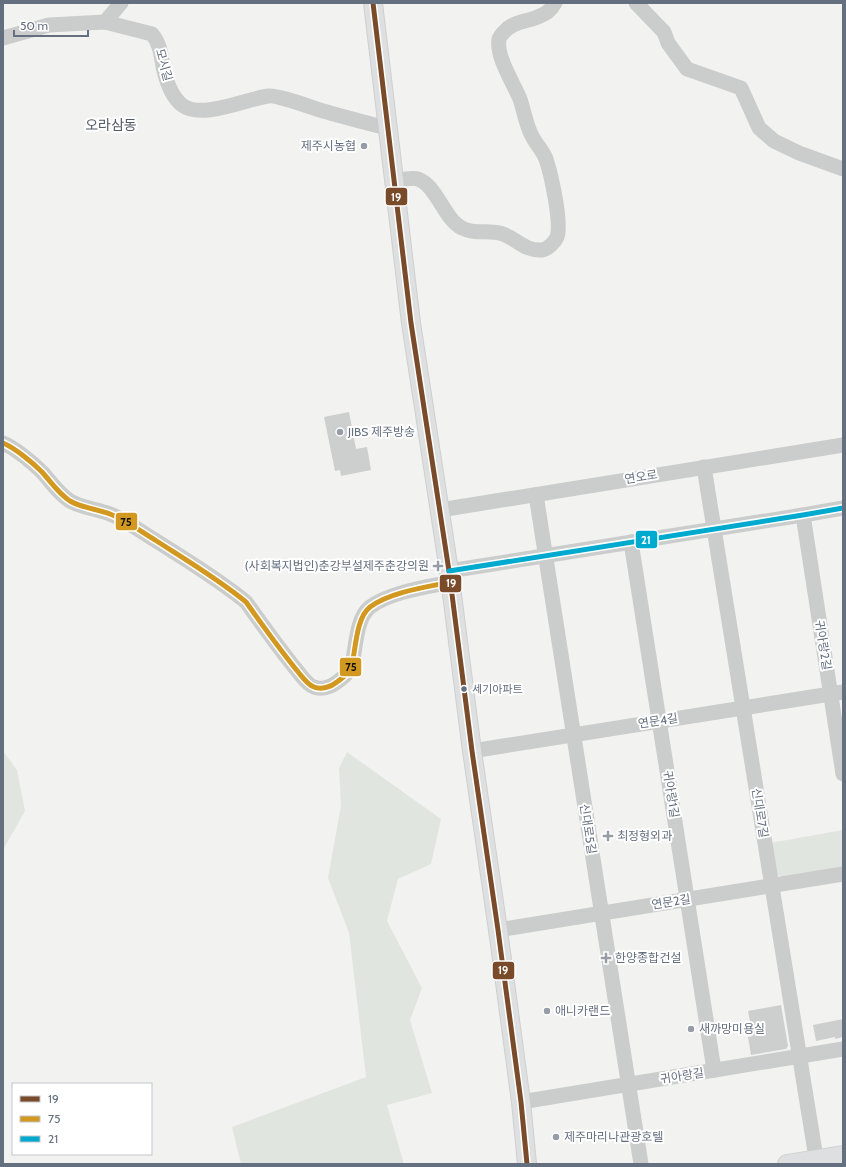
<svg xmlns="http://www.w3.org/2000/svg" width="846" height="1167" font-family="Cabin,'Noto Sans KR',sans-serif">
  <style>
    .green { fill: #e1e5df }
    .building { fill: #cdcece }
    .lines { fill: none; stroke-linecap: round; stroke-linejoin: round }
    .major-casing { stroke: #cecfcf; stroke-width: 20 }
    .minor { stroke: #cbcccc; stroke-width: 15 }
    .major { stroke: #dedfe0; stroke-width: 18 }
    .bus-1-casing { stroke: #fff; stroke-width: 8 }
    .bus-2-casing { stroke: #fff; stroke-width: 8 }
    .bus-3-casing { stroke: #fff; stroke-width: 8 }
    .bus-1 { stroke: #7a4b2a; stroke-width: 5 }
    .bus-2 { stroke: #d29820; stroke-width: 5 }
    .bus-3 { stroke: #00a9ce; stroke-width: 5 }
    .poi-dot { fill: #969da7; stroke: #fff; stroke-width: 1.5 }
    .bus-dot { fill: #646f7f; stroke: #fff; stroke-width: 1.5 }
    .labels { text-anchor: middle; stroke-width: 4; stroke-linejoin: round; paint-order: stroke }
    .bus-label { font-size: 11px; fill: #646f7f; stroke: #fff; text-anchor: start }
    .street-label { font-size: 12px; fill: #646f7f; stroke: #fff }
    .poi-label { font-size: 12px; fill: #646f7f; stroke: #fff; text-anchor: start }
    .quarter-label { font-size: 14px; fill: #525a65; stroke: #fff }
    .line-badge { stroke: #fff; stroke-width: 1.5 }
    .badge-label { font-size: 11px; text-anchor: middle; font-weight: bold; fill: #fff }
    .pale-badge-label { font-size: 11px; text-anchor: middle; font-weight: bold; fill: #111 }
  </style>
  <rect width="100%" height="100%" fill="#f2f3f1"/>
  <g class="green">
    <path d="M3,751l14,19 8,41 -22,39z"/>
    <path d="M347,752l94,67 -10,45 -33,15 -11,42 35,67 -12,32 22,73 -45,12 17,59h-163l-9,-37 134,-50 -17,-144 -21,-55 13,-73 -2,-37z"/>
    <path d="M843,830v38l-60,10 -7,-4 -6,-31z"/>
  </g>
  <g class="building">
    <path d="M349,412l7,37 11,-2 4,23 -30,6 -1,-6 -5,1 -11,-54z"/>
    <path d="M781,1005l7,41 -2,3 -35,6 -3,-18 5,-1 -5,-25z"/>
    <path d="M843,1019v18l-8,2v-2l-19,4 -3,-16z"/>
  </g>
  <g class="lines">
    <defs>
      <g id="major">
        <path d="M373,3l38,320 38,248 23,180 26,179 23,172 6,62"/>
        <path d="M787,1164l56,-9"/>
      </g>
    </defs>
    <use href="#major" class="major-casing"/>
    <g class="minor">
      <path d="M636,3l28,29 4,11 19,26 54,19 18,40 15,13 25,12 44,16"/>
      <path d="M105,22l16,-19"/>
      <path d="M3,38l46,-13 56,-3 47,12c9,11 9,23 12,37 3,12 8,26 18,34 19,15 64,-6 86,-9 7,-2 45,12 55,15 22,6 43,12 65,17"/>
      <path d="M394,181c6,-1 19,-4 24,-2 19,7 26,40 44,49 13,7 28,1 41,6 14,5 21,17 39,16 6,-1 13,-8 15,-13 5,-14 -6,-63 -11,-78 -3,-8 -10,-15 -14,-23 -6,-11 -8,-25 -12,-37 -7,-17 -24,-42 -21,-60 1,-3 3,-5 5,-7 10,-12 26,-10 38,-17 6,-2 10,-7 13,-12"/>
      <path d="M3,443c12,5 30,20 39,29 9,10 16,21 28,29 12,7 27,8 40,13 16,6 30,17 45,26 31,20 63,39 91,62 17,24 34,48 53,71 4,5 9,12 15,14 7,3 17,0 23,-5 7,-5 12,-9 15,-18 4,-16 4,-46 18,-57 20,-15 57,-20 81,-25"/>
      <path d="M704,467l113,697"/>
      <path d="M536,495l105,669"/>
      <path d="M440,510l403,-65"/>
      <path d="M803,515l40,259"/>
      <path d="M631,542l83,528"/>
      <path d="M449,571l354,-56 40,-7"/>
      <path d="M472,751l371,-59"/>
      <path d="M498,930l345,-56"/>
      <path d="M521,1102l322,-53"/>
    </g>
    <use href="#major" class="major"/>
    <defs>
      <path id="bus-1" d="M373,3l38,320 38,248 23,180 26,179 23,172 6,62"/>
      <path id="bus-2" d="M3,443c12,5 30,20 39,29 9,10 16,21 28,29 12,7 27,8 40,13 16,6 30,17 45,26 31,20 63,39 91,62 17,24 34,48 53,71 4,5 9,12 15,14 7,3 17,0 23,-5 7,-5 12,-9 15,-18 4,-16 4,-46 18,-57 20,-15 57,-20 81,-25"/>
      <path id="bus-3" d="M449,571l354,-56 40,-7"/>
    </defs>
    <use href="#bus-1" class="bus-1-casing"/>
    <use href="#bus-2" class="bus-2-casing"/>
    <use href="#bus-3" class="bus-3-casing"/>
    <use href="#bus-1" class="bus-1"/>
    <use href="#bus-2" class="bus-2"/>
    <use href="#bus-3" class="bus-3"/>
  </g>
  <g class="poi-dot">
    <circle cx="364" cy="146" r="4"/>
    <circle cx="340" cy="432" r="4"/>
    <path d="M436 560h4v4h4v4h-4v4h-4v-4h-4v-4h4z"/>
    <path d="M606 830h4v4h4v4h-4v4h-4v-4h-4v-4h4z"/>
    <path d="M604 952h4v4h4v4h-4v4h-4v-4h-4v-4h4z"/>
    <circle cx="547" cy="1011" r="4"/>
    <circle cx="691" cy="1029" r="4"/>
    <circle cx="556" cy="1137" r="4"/>
  </g>
  <circle class="bus-dot" cx="464" cy="689" r="3.5"/>
  <g class="labels">
    <g class="bus-label">
      <text x="472" y="693">세기아파트</text>
    </g>
    <g class="street-label">
      <text transform="translate(164 65) rotate(75)" y="4">모시길</text>
      <text transform="translate(641 477) rotate(-9)" y="4">연오로</text>
      <text transform="translate(823 645) rotate(81)" y="4">귀아랑2길</text>
      <text transform="translate(658 721) rotate(-9)" y="4">연문4길</text>
      <text transform="translate(671 794) rotate(81)" y="4">귀아랑1길</text>
      <text transform="translate(760 813) rotate(81)" y="4">신대로7길</text>
      <text transform="translate(588 829) rotate(81)" y="4">신대로5길</text>
      <text transform="translate(671 902) rotate(-9)" y="4">연문2길</text>
      <text transform="translate(682 1076) rotate(-9)" y="4">귀아랑길</text>
    </g>
    <g class="poi-label">
      <text x="356" y="150" text-anchor="end">제주시농협</text>
      <text x="348" y="436">JIBS 제주방송</text>
      <text x="429" y="570" text-anchor="end">(사회복지법인)춘강부설제주춘강의원</text>
      <text x="617" y="840">최정형외과</text>
      <text x="615" y="962">한양종합건설</text>
      <text x="555" y="1015">애니카랜드</text>
      <text x="699" y="1033">새까망미용실</text>
      <text x="564" y="1141">제주마리나관광호텔</text>
    </g>
    <g class="quarter-label">
      <text x="111" y="130">오라삼동</text>
    </g>
  </g>
  <g class="line-badge">
    <rect x="385" y="187" width="23" height="19" rx="4" fill="#7a4b2a"/>
    <rect x="115" y="512" width="23" height="19" rx="4" fill="#d29820"/>
    <rect x="635" y="530" width="23" height="19" rx="4" fill="#00a9ce"/>
    <rect x="439" y="574" width="23" height="19" rx="4" fill="#7a4b2a"/>
    <rect x="339" y="657" width="23" height="20" rx="4" fill="#d29820"/>
    <rect x="492" y="961" width="23" height="19" rx="4" fill="#7a4b2a"/>
  </g>
  <g class="badge-label">
    <text x="396" y="201">19</text>
    <text x="646" y="544">21</text>
    <text x="451" y="587">19</text>
    <text x="503" y="974">19</text>
  </g>
  <g class="pale-badge-label">
    <text x="126" y="526">75</text>
    <text x="351" y="671">75</text>
  </g>
  <rect width="846" height="1167" fill="none" stroke="#646f7f" stroke-width="8"/>
  <rect x="12" y="1083" width="140" height="72" fill="#ffffff" stroke="#c1c5cc"/>
  <rect x="20" y="1096" width="20" height="6" fill="#7a4b2a" stroke="#c1c5cc"/>
  <text x="48" y="1103" font-size="12" fill="#646f7f">19</text>
  <rect x="20" y="1116" width="20" height="6" fill="#d29820" stroke="#c1c5cc"/>
  <text x="48" y="1123" font-size="12" fill="#646f7f">75</text>
  <rect x="20" y="1136" width="20" height="6" fill="#00a9ce" stroke="#c1c5cc"/>
  <text x="48" y="1143" font-size="12" fill="#646f7f">21</text>
  <path d="M14 30v6h74v-6" fill="none" stroke="#646f7f" stroke-width="2"/>
  <text x="20" y="30" font-size="12" fill="#646f7f" stroke="#ffffff" stroke-width="3" paint-order="stroke">50 m</text>
</svg>
